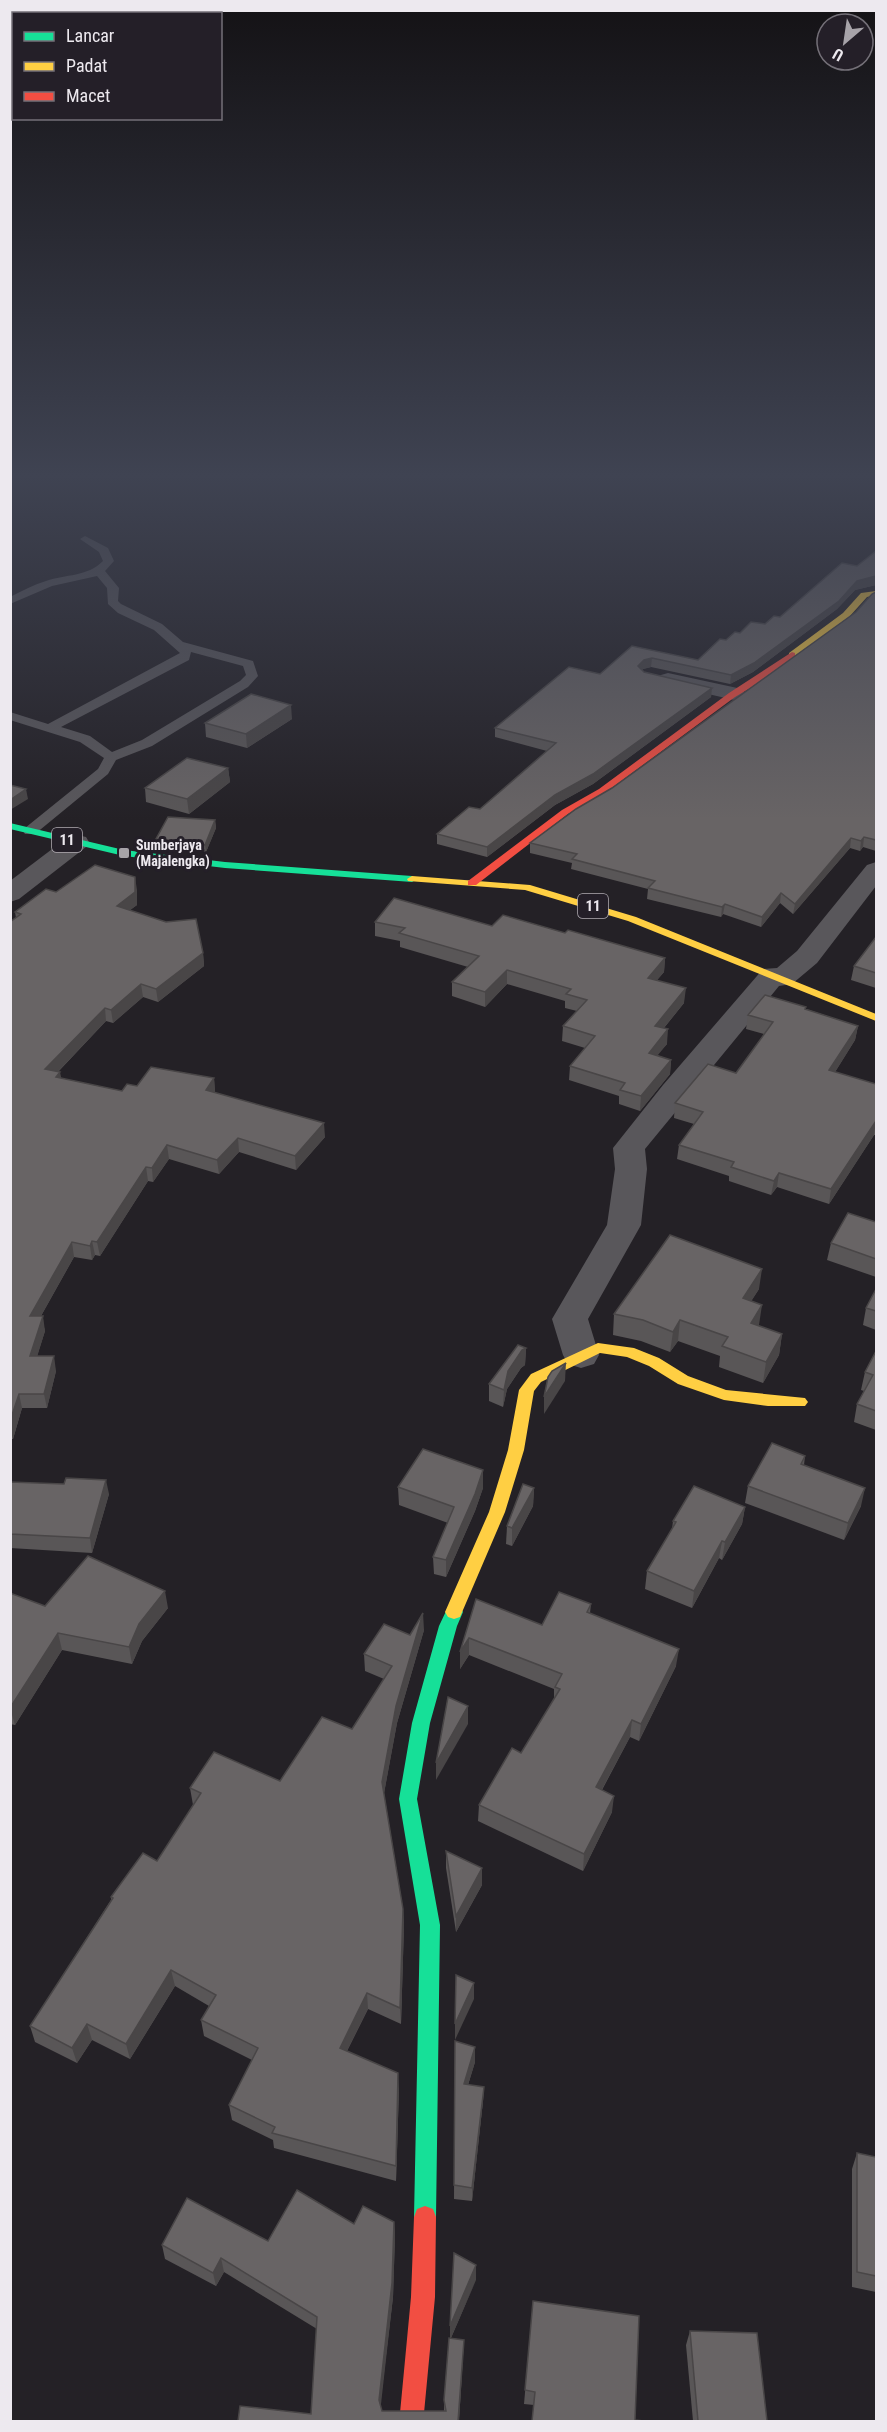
<svg xmlns="http://www.w3.org/2000/svg" width="887" height="2432" font-family="'Roboto Condensed',sans-serif">
  <style>
    .lines { fill: none; stroke-linecap: round; stroke-linejoin: round }
    .lane { fill: #59575b; fill-rule: evenodd }
    .street { fill: #59575b; fill-rule: evenodd }
    .fast { fill: #16e098; fill-rule: evenodd }
    .slow { fill: #ffcf43; fill-rule: evenodd }
    .jam { fill: #f24e42; fill-rule: evenodd }
    .wall { fill: #595657 }
    .shaded-wall { fill: #494647 }
    .building { fill: #686465; stroke: #494647; stroke-width: 1.5 }
    .poi-dot { fill: #a7a3a9; stroke: #241f28; stroke-width: 2 }
    .labels { text-anchor: middle; stroke-width: 6; stroke-linejoin: round; paint-order: stroke }
    .far-poi-label { font-size: 14px; font-weight: bold; fill: #ede9ef; stroke: #241f28; text-anchor: start }
    .shield { fill: #241f28; stroke: #b1acb3; stroke-width: 1.5 }
    .shield-label { font-size: 15px; font-weight: bold; fill: #ede9ef }
  </style>
  <rect width="100%" height="100%" fill="#242126"/>
  <g class="lines">
    <path class="lane" d="M85,536l23,12 6,13 -9,10 14,17 -1,13 3,3 41,20 21,18 70,19 5,15 -10,11 -96,59 -36,14 -8,14 -73,60h-10l-2,-3 2,-3 73,-59 6,-11 -24,-16 -70,-22v-8l38,12 132,-71 -26,-23 -36,-17 -10,-9 -1,-16 -10,-12 -45,10 -42,18v-7c12,-6 23,-12 36,-16 20,-7 41,-4 57,-20l-4,-9 -19,-13zM191,652l52,14 3,9 -6,6 -98,59 -30,12 -22,-16 -29,-9 128,-67z"/>
    <g class="street">
      <path d="M668,673l74,16 3,5 -3,5 -8,1 -73,-17 -4,-4 4,-4z"/>
      <path d="M77,835l9,2 3,5 -3,5 -67,52 -9,3v-21l58,-44z"/>
      <path d="M876,862v24l-59,77 -25,21 -13,2 -134,163 2,20 -6,56 -53,94 11,36 -5,9 -13,4 -13,-4 -5,-9 -11,-36 55,-94 8,-56 -2,-21 50,-63 100,-116 14,-1 20,-17 70,-86z"/>
    </g>
    <g class="fast">
      <path d="M10,823l114,27 101,12 187,14 5,3 -5,3 -187,-14 -101,-12 -114,-27z"/>
      <path d="M454,1605l6,2 3,5 -6,14 -27,97 -13,76 23,126 -4,292 -3,8 -8,3 -8,-3 -3,-8 6,-292 -21,-126 13,-76 27,-97 9,-19z"/>
    </g>
    <g class="slow">
      <path d="M876,591v4l-9,2 -18,20 -54,40h-6v-4l54,-40 18,-20z"/>
      <path d="M412,876l118,9 106,32 240,97v7l-248,-100 -103,-31 -117,-9 -1,-2z"/>
      <path d="M598,1343l36,5 25,10 29,18 38,14 79,8 3,4 -3,4h-37l-44,-6 -46,-16 -29,-18 -22,-9 -27,-4 -59,29 -7,9 -10,59 -19,62 -45,105 -6,2 -6,-2 -3,-5 44,-100 19,-62 11,-60 12,-16z"/>
    </g>
    <g class="jam">
      <path d="M792,652l3,1v4l-31,23 -29,17 -130,96 -37,21 -92,71h-8v-4l94,-71 37,-21 130,-96z"/>
      <path d="M425,2206l8,3 3,8 -1,80 -11,116 2,9h-24l-2,-9 11,-116 3,-80 3,-8z"/>
    </g>
  </g>
  <g class="wall">
    <path d="M876,551v35v-1l-21,5 -18,19 -84,63 -23,12 -79,-17 -8,2 -1,1 2,2 68,16 -1,9 -118,87 -38,21 -68,52 -50,-13v-10l43,-25 67,-58 -52,-14v-9l105,-54 32,-28 66,14 28,-20 14,-7 25,-9 15,-7 77,-51z"/>
    <path d="M876,593v258l-13,-4 -3,4 -10,-3 -57,66 -13,-11 -19,24 -38,-13 -2,3 -74,-18 1,-10 -77,-20 1,-6 -42,-10v-10l82,-55 244,-176z"/>
    <path d="M292,719l-45,29 -41,-11 -1,-14z"/>
    <path d="M228,768l2,14 -41,32 -43,-12 -1,-14z"/>
    <path d="M215,820l1,8 -10,24 -50,-5v-8z"/>
    <path d="M137,890v15l-7,5 73,43 1,13 -46,36 -15,-5 -30,26 -7,-2 -48,51 3,7 61,12 15,-5 77,-8 1,15 110,44 -29,33 -57,-18 -20,22 -50,-15 -16,23 -5,-1 -48,75 -5,-1 -3,5 -18,-3 -33,59 4,15 -8,25 19,15 -9,37h-25l-9,31h-3v-517l6,-4 -1,-6 41,-20z"/>
    <path d="M375,922l117,4 73,7 100,25 -1,14 -7,8 27,23 -20,25 3,16 -10,11 14,5 -1,14 -30,37 -21,-7v-8l-50,-16 1,-14 15,-18 -23,-7 1,-15 14,-15 -12,-3v-7l-58,-17 -22,23 -33,-11v-14l16,-15 -68,-20v-6l-25,-5z"/>
    <path d="M876,937v51l-25,-8 3,-14z"/>
    <path d="M806,1009l52,17 -3,14 -20,32 41,12v51h-2l-45,69 -52,-17 -6,8 -42,-14v-5l-52,-17 2,-14 15,-21 -20,-6 1,-15 61,-30 28,-39 -18,-5 2,-14z"/>
    <path d="M876,1222v55l-49,-17 4,-17z"/>
    <path d="M759,1289l-8,12 8,25 23,8 -3,21 -16,28 -44,-16 1,-11 -42,-15 -8,11 -29,-11 -28,-6 1,-21z"/>
    <path d="M876,1289v41l-13,-5 3,-17z"/>
    <path d="M526,1348l-1,17 -4,3 -14,21 -4,18 -14,-6v-17z"/>
    <path d="M876,1351v79l-22,-8 3,-18 7,-13 -3,-1 4,-18z"/>
    <path d="M805,1456l-1,9 57,41 -17,34 -99,-37 3,-17z"/>
    <path d="M483,1470v18l-8,23 -29,66 -12,-3 -1,-17 15,-34 -49,-18 -1,-18z"/>
    <path d="M10,1482l99,12 -17,59 -82,-5z"/>
    <path d="M534,1488l-1,18 -21,40 -6,-2 1,-18z"/>
    <path d="M745,1507l-3,17 -20,36 -3,-2 -27,50 -47,-19 2,-18 25,-42 1,-8z"/>
    <path d="M10,1593l35,13 123,2 -26,33 -10,23 -70,-14 -47,75 -5,-1z"/>
    <path d="M476,1599l66,26 49,-21 -1,9 86,53 -37,75 -9,-4 -28,53 10,22 -29,59 -105,-50 1,-16 42,-52 33,-54v-10l-85,-34 -9,14v-17z"/>
    <path d="M424,1630l-27,93 -13,70 19,116 1,16 -3,99 -33,-15 -21,42 52,38 -3,92 -122,-33 -1,-8 -41,-20 -3,-15 23,-45 -48,-24 -3,-16 8,-14 -34,-20 -45,73 -38,-19 -15,23 -42,-21 -5,-16 81,-126v-3l46,-36 37,-56h-1l-3,-17 90,-7 72,-52 32,-50 -19,-8 -1,-17z"/>
    <path d="M446,1851l36,34 -26,47 -10,-64z"/>
    <path d="M455,2041l20,21 -7,23 16,2 -1,14 -11,100 -18,-2z"/>
    <path d="M857,2153l19,4v135l-24,-5v-118z"/>
    <path d="M394,2222l1,14 -2,61 -13,109 2,5h62v-11l6,-62 26,-58 -25,58 13,2 -5,81 -148,-7 6,-85 -93,-57 -8,14 -51,-27 -3,-14 106,-4 86,-17z"/>
    <path d="M533,2301l106,15 -105,89 -10,-1z"/>
    <path d="M690,2331l77,90h-74l-7,-76z"/>
  </g>
  <g class="shaded-wall">
    <path d="M876,576v9l-21,5 -18,19 -84,63 -23,12 1,-9 126,-94z"/>
    <path d="M652,658l-1,9 -8,2 -5,6v-9l6,-6z"/>
    <path d="M712,688l-1,9 -118,87 -38,21 -68,52v-10l68,-52z"/>
    <path d="M291,705l1,14 -45,29 -1,-14z"/>
    <path d="M228,768l2,14 -41,32 -2,-15z"/>
    <path d="M26,789l2,10 -18,11v-10z"/>
    <path d="M215,820l1,8 -10,24 -1,-7z"/>
    <path d="M864,837l-1,10 -3,4 1,-10z"/>
    <path d="M851,838l-1,10 -57,66 2,-10z"/>
    <path d="M135,877l2,13v15l-19,14 -1,-13z"/>
    <path d="M781,893l-1,10 -19,24 1,-10z"/>
    <path d="M725,904l-2,10 -2,3 1,-10z"/>
    <path d="M203,953l1,13 -46,36 -2,-13z"/>
    <path d="M665,958l-1,14 -17,20 1,-14z"/>
    <path d="M507,970v14l-22,23v-15z"/>
    <path d="M141,984l2,13 -30,26 -2,-13z"/>
    <path d="M686,988l-2,15 -30,37 1,-14z"/>
    <path d="M105,1008l1,13 -58,61 -3,-13z"/>
    <path d="M858,1026l-3,14 -28,45 2,-15z"/>
    <path d="M668,1029l-1,15 -19,23 1,-14z"/>
    <path d="M671,1060l-1,14 -30,37 1,-15z"/>
    <path d="M60,1072l3,14 -7,-9z"/>
    <path d="M214,1078l1,14 -7,12 -2,-14z"/>
    <path d="M876,1121l-2,14 -45,69 2,-15z"/>
    <path d="M324,1123l1,14 -29,33 -1,-14z"/>
    <path d="M238,1138l1,14 -20,22 -2,-14z"/>
    <path d="M167,1145l2,14 -16,23 -1,-14z"/>
    <path d="M146,1167l2,14 -48,75 -3,-14z"/>
    <path d="M779,1173l-2,14 -6,8 3,-14z"/>
    <path d="M92,1241l3,14 -3,5 -2,-14z"/>
    <path d="M72,1242l2,15 -41,73 -3,-14z"/>
    <path d="M762,1269l-3,20 -19,30 3,-21z"/>
    <path d="M762,1305l-3,20 -11,19 3,-21z"/>
    <path d="M43,1316l2,15 -12,39 -3,-14z"/>
    <path d="M680,1320l-2,21 -8,11 3,-20z"/>
    <path d="M782,1334l-3,21 -16,28 3,-21z"/>
    <path d="M526,1348l-1,17 -4,3 -14,21 -4,18 1,-17 4,-19 14,-21z"/>
    <path d="M54,1356l2,15 -9,37 -3,-14z"/>
    <path d="M566,1363l-1,18 -21,33v-17z"/>
    <path d="M19,1394l3,14 -9,31 -3,-10v-8z"/>
    <path d="M483,1470v18l-8,23 -29,66v-17z"/>
    <path d="M106,1480l3,14 -17,59 -2,-15z"/>
    <path d="M534,1488l-1,18 -21,40v-18z"/>
    <path d="M865,1488l-4,18 -17,34 4,-17z"/>
    <path d="M745,1507l-3,17 -20,36 3,-18z"/>
    <path d="M722,1541l-3,17 -27,50 2,-17z"/>
    <path d="M165,1591l3,17 -26,33 -10,23 -3,-17 10,-23z"/>
    <path d="M423,1613l1,17 -27,93 -14,76 -1,-17 14,-76z"/>
    <path d="M58,1633l4,17 -47,75 -5,-17z"/>
    <path d="M469,1638v17l-9,14v-17z"/>
    <path d="M679,1649l-3,17 -37,75 2,-17z"/>
    <path d="M468,1706v18l-32,56v-17z"/>
    <path d="M632,1720l-2,17 -36,67 2,-17z"/>
    <path d="M614,1796l-2,16 -29,59 1,-17z"/>
    <path d="M482,1868v17l-26,47v-16z"/>
    <path d="M403,1909l1,16 -3,99 -1,-16z"/>
    <path d="M171,1970l4,16 -45,73 -4,-15z"/>
    <path d="M474,1983v16l-19,41v-16z"/>
    <path d="M367,1993l1,16 -27,54 -1,-15z"/>
    <path d="M87,2024l5,16 -15,23 -5,-15z"/>
    <path d="M475,2047v15l-11,36v-14z"/>
    <path d="M398,2073l1,16 -3,92v-15z"/>
    <path d="M484,2087l-1,14 -11,100v-13z"/>
    <path d="M394,2222l1,14 -2,61 -13,116 -1,-13z"/>
    <path d="M221,2258l3,14 -8,14 -3,-13z"/>
    <path d="M476,2265v15l-26,60v-14z"/>
    <path d="M464,2340l-5,81h-1z"/>
  </g>
  <g class="building">
    <path d="M876,551v25l-19,5 -18,20 -85,62 -23,12 -79,-17 -8,2 -6,6 6,6 68,16 -119,86 -38,21 -68,52 -50,-13 32,-27 11,2 76,-66 -61,-15 74,-61 31,7 32,-28 66,14 22,-21 6,1 9,-8 5,1 11,-11 14,2 9,-8 6,1 62,-54 15,3z"/>
    <path d="M876,592v248l-12,-3 -3,4 -10,-3 -56,66 -14,-11 -19,24 -37,-13 -3,3 -74,-19 7,-7 -83,-22 5,-5 -47,-11 46,-34 36,-21 244,-176 16,-18z"/>
    <path d="M251,694l40,11 -45,29 -41,-11z"/>
    <path d="M187,758l41,10 -41,31 -42,-11z"/>
    <path d="M10,785l16,4 -16,11z"/>
    <path d="M168,817l47,3 -10,25 -49,-6z"/>
    <path d="M95,865l40,12v15l-18,14 49,16 30,-3 7,34 -47,36 -15,-5 -30,26 -6,-2 -60,61 15,3 -4,5 66,14 5,-7 10,2 14,-19 63,11 -8,12 118,33 -29,33 -57,-18 -21,22 -50,-15 -15,23 -6,-1 -49,75 -5,-1 -2,5 -18,-4 -42,74h13l-13,40h24l-10,38h-25l-9,27v-499l11,-8 -6,-2 31,-23 10,3z"/>
    <path d="M394,898l98,28 11,-11 62,18 3,-3 97,28 -17,20 38,10 -31,38 13,3 -19,24 22,7 -30,36 -21,-6 5,-7 -55,-17 25,-30 -32,-10 24,-26 -21,-6 5,-5 -64,-19 -22,22 -33,-10 27,-26 -80,-23 6,-5 -30,-6z"/>
    <path d="M876,937v36l-22,-7z"/>
    <path d="M765,995l41,12 -1,2 53,17 -29,44 47,14v37l-45,68 -52,-16 -5,8 -43,-14 3,-5 -55,-17 24,-33 -28,-9 33,-39 28,9 37,-51 -25,-7z"/>
    <path d="M848,1213l28,9v37l-45,-16z"/>
    <path d="M670,1235l92,34 -19,29 19,7 -11,18 31,11 -16,28 -44,-16 6,-9 -48,-17 -7,12 -30,-12 -29,-6z"/>
    <path d="M876,1289v22l-10,-3z"/>
    <path d="M518,1345l8,3 -4,2 -14,21 -4,19 -15,-6z"/>
    <path d="M876,1351v60l-19,-7 16,-29 -8,-3z"/>
    <path d="M566,1363l-22,34 4,-20 4,-6z"/>
    <path d="M772,1443l33,13 -4,8 64,24 -17,35 -100,-37z"/>
    <path d="M423,1449l60,21 -8,24 -29,66 -13,-3 21,-50 -56,-20z"/>
    <path d="M66,1478l40,2 -16,58 -80,-4v-52l54,2z"/>
    <path d="M523,1484l11,4 -22,40 -5,-2z"/>
    <path d="M694,1486l51,21 -20,35 -3,-1 -28,50 -47,-20 29,-49 -3,-1z"/>
    <path d="M88,1556l77,35 -26,33 -10,23 -71,-14 -48,75v-115l35,13z"/>
    <path d="M559,1592l32,12 -4,8 92,37 -38,75 -9,-4 -36,67 18,9 -30,58 -105,-49 33,-57 9,5 39,-64 -5,-2 7,-13 -93,-36 -9,14 16,-53 66,26z"/>
    <path d="M423,1613l-27,93 -14,76 21,127 -3,99 -33,-15 -27,55 58,25 -2,93 -124,-33 3,-6 -46,-22 29,-57 -57,-28 15,-25 -45,-25 -45,74 -39,-20 -15,24 -42,-22 83,-128 -2,-1 32,-44 14,8 44,-68 -11,-5 24,-36 66,29 42,-64 30,12 40,-63 -28,-12 20,-30 26,11z"/>
    <path d="M448,1697l20,9 -32,57z"/>
    <path d="M446,1851l36,17 -26,48z"/>
    <path d="M456,1975l18,8 -19,41z"/>
    <path d="M455,2041l20,6 -11,37 20,3 -12,101 -18,-3z"/>
    <path d="M857,2153l19,4v119l-19,-4z"/>
    <path d="M297,2190l57,34 9,-18 31,16 -2,61 -13,117 3,11h64l-2,-11 5,-62 15,2 -6,81h-220l2,-15 71,8 6,-97 -96,-59 -8,15 -51,-28 25,-47 81,43z"/>
    <path d="M454,2253l22,12 -26,61z"/>
    <path d="M533,2301l106,15 -4,104 9,1h-112l3,-29 -10,-2z"/>
    <path d="M690,2331l67,2 10,88h-69z"/>
  </g>
  <linearGradient id="sky" x2="0" y2="1"><stop stop-color="#141215"/><stop offset="0.58" stop-color="#3f4352"/><stop offset="1" stop-color="#3f4352" stop-opacity="0"/></linearGradient>
  <rect width="887" height="820" fill="url(#sky)"/>
  <rect class="poi-dot" x="118" y="847" width="12" height="12" rx="3"/>
  <g class="labels">
    <g class="far-poi-label">
      <text x="136" y="850">Sumberjaya<tspan x="136" dy="16">(Majalengka)</tspan></text>
    </g>
    <g class="shield">
      <rect x="52" y="828" width="30" height="24" rx="4.5"/>
      <rect x="578" y="894" width="30" height="24" rx="4.5"/>
    </g>
    <g class="shield-label">
      <text x="67" y="845">11</text>
      <text x="593" y="911">11</text>
    </g>
  </g>
  <rect width="887" height="2432" fill="none" stroke="#ede9ef" stroke-width="24"/>
  <rect x="12" y="12" width="210" height="108" fill="#241f28" stroke="#747078" stroke-width="1.5"/>
  <rect x="24" y="32" width="30" height="9" fill="#16e098" stroke="#747078" stroke-width="1.5"/>
  <text x="66" y="42" font-size="18" fill="#ede9ef">Lancar</text>
  <rect x="24" y="62" width="30" height="9" fill="#ffcf43" stroke="#747078" stroke-width="1.5"/>
  <text x="66" y="72" font-size="18" fill="#ede9ef">Padat</text>
  <rect x="24" y="92" width="30" height="9" fill="#f24e42" stroke="#747078" stroke-width="1.5"/>
  <text x="66" y="102" font-size="18" fill="#ede9ef">Macet</text>
  <g transform="translate(845 42) rotate(209)"><circle r="28" fill="#241f28" stroke="#747078" stroke-width="1.5"/>
  <path d="M0-4.5L10 22L0 15L-10 22Z" fill="#a7a3a9"/>
  <text y="-9" font-size="16" font-weight="bold" text-anchor="middle" fill="#ede9ef">U</text>
  </g>
</svg>
